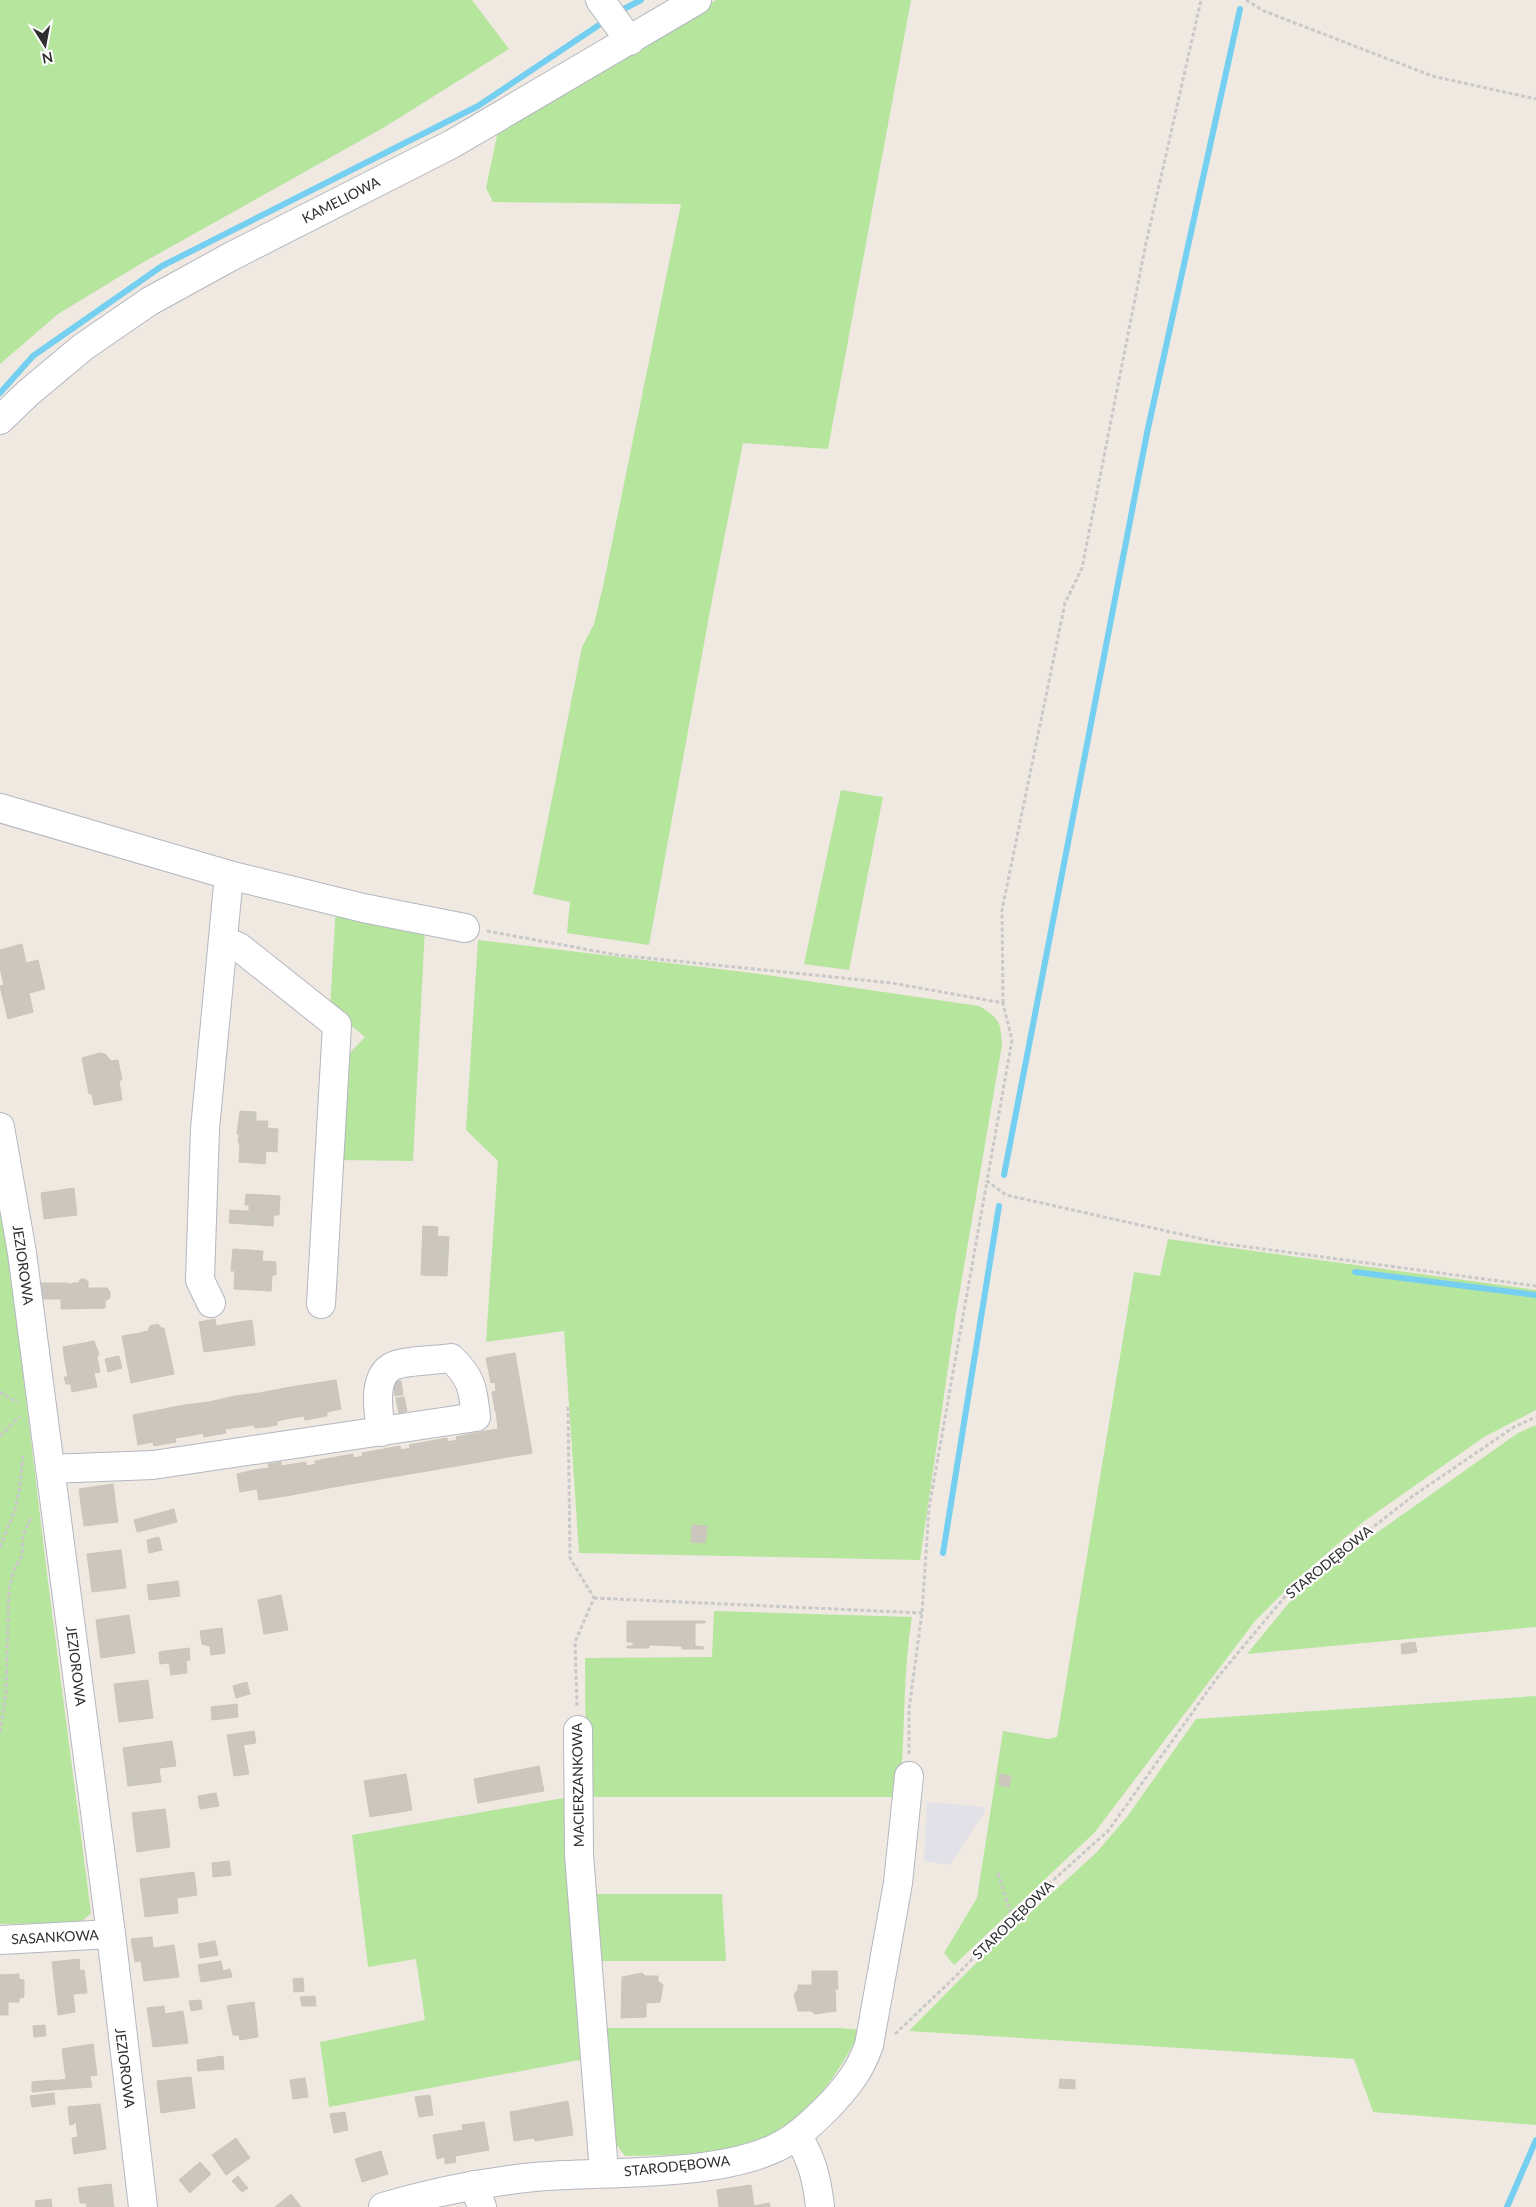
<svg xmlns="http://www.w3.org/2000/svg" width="1536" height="2207" font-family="Lato,sans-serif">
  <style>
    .industrial { fill: #e3e1e8 }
    .green { fill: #b6e59e }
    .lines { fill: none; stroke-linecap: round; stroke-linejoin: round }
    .stream { stroke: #75cff0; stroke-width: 6 }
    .building { fill: #cbc7bf; stroke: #cbc5ba }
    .minor-casing { stroke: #b4b7c1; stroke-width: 30 }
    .path { stroke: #c9c9c9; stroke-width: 3; stroke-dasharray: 4 2.5; stroke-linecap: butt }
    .minor { stroke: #fff; stroke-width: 28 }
    .labels { text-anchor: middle; stroke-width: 4.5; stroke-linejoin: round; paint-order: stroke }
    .street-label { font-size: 14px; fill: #2e2e2e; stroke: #fff }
  </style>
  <rect width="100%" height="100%" fill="#efe9e1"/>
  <path class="industrial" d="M927,1802l57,5 1,4 -35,54 -26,-4z"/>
  <g class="green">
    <path d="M0,0h472l37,49 -126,79 -241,135 -84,51 -58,50z"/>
    <path d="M716,0h195l-83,449 -85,-6 -31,157 -63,345 -82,-12 3,-31 -37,-8 49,-247 12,-23 10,-42 77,-378 -188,-2 -7,-14 12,-57z"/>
    <path d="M841,790l42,7 -34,173 -45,-6z"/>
    <path d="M336,905l89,22 -12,234 -76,-1 6,-100 22,-23 -35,-29z"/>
    <path d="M478,940l282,34 219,32c20,12 22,16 23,39l-46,268 -36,247 -341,-7 -15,-222 -78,11 12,-181 -32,-31z"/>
    <path d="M0,1183l48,399 43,331 -11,10 -80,1z"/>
    <path d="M1168,1239l368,51v120l-52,27 -121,85 -68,59 -40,40 -160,211 -141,133 -10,-12 33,-55 26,-167 44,8 10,-2 77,-465 26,4z"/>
    <path d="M1536,1425v202l-289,27 46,-56 75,-59 150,-106z"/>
    <path d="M714,1611l198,6c-10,60 -6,120 -13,180h-313l-1,-139 127,-1z"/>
    <path d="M1536,1696v429l-163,-13 -19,-53 -445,-28 78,-79 109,-99 31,-36 69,-98z"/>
    <path d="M575,1796l10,263 -256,48 -9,-65 105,-22 -9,-61 -48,8 -16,-132z"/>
    <path d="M587,1894h135l4,67h-132z"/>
    <path d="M599,2028h241l21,2c-22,43 -52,88 -96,110 -32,15 -104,15 -140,16l-10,-13z"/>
  </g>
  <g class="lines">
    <g class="stream">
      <path d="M620,11l21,-11"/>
      <path d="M0,393l33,-37 129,-90 316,-160 127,-85"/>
      <path d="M1004,1175l143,-742 93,-424"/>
      <path d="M1355,1272l181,23"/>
      <path d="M943,1553l56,-347"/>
      <path d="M1507,2207l29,-67"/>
    </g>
  </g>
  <g class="building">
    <path d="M22,944l4,19 12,-3 7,29 -16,4 4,19 -25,7 -8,-33 4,-1 -4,-17v-18z"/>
    <path d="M100,1053l5,1 6,7 7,-1 4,20h-3l3,20 -28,5 -2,-11h-3l-7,-36z"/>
    <path d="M240,1111l16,1v9h12l-1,7 11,1 -1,23 -11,-1 -1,13 -26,-2 1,-19h-2l1,-8 -2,-1z"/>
    <path d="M74,1188l3,27 -33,4 -3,-26z"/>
    <path d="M246,1194l34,2 -1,19h-5l-1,11 -29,-2 1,-13h4v-6h-4z"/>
    <path d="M230,1210l15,1 -1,13 -15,-1z"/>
    <path d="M423,1226l15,1 -1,9 12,1 -2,39 -26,-1z"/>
    <path d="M233,1249l30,2 -1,10 14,1v13h-4l-1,16 -37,-2 1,-18h-4z"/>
    <path d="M81,1279h4l3,3v6h19l3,4v6l-5,3v7l-44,1v-10h-21v-16h28l3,2 1,-2h6z"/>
    <path d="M215,1319l1,7 36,-6 3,25 -51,7 -5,-30z"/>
    <path d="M158,1324l3,4h3l10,46 -25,5 -9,-46 8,-2 2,-5z"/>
    <path d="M140,1333l9,46 -18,4 -9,-47z"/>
    <path d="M94,1341l5,13 -2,3 -32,5 -2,-15z"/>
    <path d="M515,1353l9,53 -29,5 -3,-19 4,-1 -1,-9 -4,1 -5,-25z"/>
    <path d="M119,1356l3,12 -14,4 -3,-13z"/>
    <path d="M97,1357l3,15 -6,1 3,14 -25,5 -1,-8h-5l-2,-7h4l-3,-15z"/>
    <path d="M336,1380l5,29 -14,3v4l-11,2 -6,-34z"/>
    <path d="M401,1381l2,14 -8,1 -2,-14z"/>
    <path d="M310,1384l6,34 -11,2 -1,-4 -13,2 -6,-30z"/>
    <path d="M285,1388l6,30 -14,3v4l-11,2 -6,-34z"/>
    <path d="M260,1393l6,34 -11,1 -1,-3 -14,2 -5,-31z"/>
    <path d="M235,1396l5,31 -15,2 1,4 -11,2 -6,-33z"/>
    <path d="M404,1397l3,14 -8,2 -3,-15z"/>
    <path d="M209,1402l6,33 -11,2 -1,-4 -14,3 -5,-31z"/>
    <path d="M184,1405l5,31 -14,2 1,4 -12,2 -5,-34z"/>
    <path d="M524,1406l8,47 -47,8 -5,-29 18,-3 -2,-18z"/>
    <path d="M159,1410l5,34 -10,2 -1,-4 -15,3 -5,-30z"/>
    <path d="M480,1432v4l-23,4 -1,-3z"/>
    <path d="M480,1436l5,25 -52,9 -4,-25z"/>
    <path d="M447,1438l1,4 -38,6 -1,-3z"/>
    <path d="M429,1445l4,25 -47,8 -4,-25z"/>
    <path d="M400,1446l1,4 -38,7 -1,-4z"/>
    <path d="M382,1453l4,25 -47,8 -4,-25z"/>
    <path d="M353,1454v4l-38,7v-4z"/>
    <path d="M335,1461l4,25 -53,10 -4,-26z"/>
    <path d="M281,1462l5,34 -27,4 -5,-30 15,-2 -1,-4z"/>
    <path d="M306,1462v4l-24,4 -1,-4z"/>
    <path d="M254,1470l3,19 -17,3 -3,-18z"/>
    <path d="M113,1484l5,38 -34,4 -5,-37z"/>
    <path d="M174,1509l3,13 -40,10 -3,-12z"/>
    <path d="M692,1525l15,1 -2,17 -14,-1z"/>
    <path d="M159,1537l3,13 -13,3 -2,-13z"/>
    <path d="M121,1550l5,38 -34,4 -5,-38z"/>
    <path d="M178,1581l2,15 -31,4 -2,-15z"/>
    <path d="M281,1595l7,35 -24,4 -6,-34z"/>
    <path d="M129,1615l6,38 -34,5 -5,-38z"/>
    <path d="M627,1621h78v2h-10v23l9,1v2h-22v-3l-33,-1v3h-22v-2h6v-4h-6z"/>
    <path d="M222,1628l3,25 -14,2 -1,-9 -8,-2 -2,-13z"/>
    <path d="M1415,1642l2,10 -15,2 -1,-10z"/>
    <path d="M189,1648l1,12 -30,4 -1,-12z"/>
    <path d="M186,1660l1,13 -16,2 -2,-12z"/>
    <path d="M148,1680l5,38 -34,4 -5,-38z"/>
    <path d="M247,1682l3,12 -14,4 -3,-12z"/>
    <path d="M237,1704l1,13 -26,3 -1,-13z"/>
    <path d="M254,1731l2,12 -13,2 -2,-12z"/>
    <path d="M241,1733l8,41 -15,2 -7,-41z"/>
    <path d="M172,1741l4,25 -17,2 2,14 -33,4 -5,-38z"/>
    <path d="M539,1766l5,25 -66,12 -4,-24z"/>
    <path d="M406,1774l6,36 -42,7 -6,-36z"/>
    <path d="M1000,1774l11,2 -2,11 -10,-2z"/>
    <path d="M216,1793l3,13 -19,3 -2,-13z"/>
    <path d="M165,1809l5,38 -33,5 -5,-39z"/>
    <path d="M229,1861l2,14 -18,2 -1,-14z"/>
    <path d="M194,1872l3,23 -20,3 1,15 -33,4 -5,-38z"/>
    <path d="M152,1937l1,11 21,-3 5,32 -35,4 -3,-20 -6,1 -4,-23z"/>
    <path d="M215,1941l3,14 -18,3 -2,-14z"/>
    <path d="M79,1959l1,12 4,-1 3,23 -14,1 2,18 -17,3 -6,-53z"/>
    <path d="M221,1961l2,10 7,-2 2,8 -31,5 -3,-17z"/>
    <path d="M812,1971h25l1,18h-3l1,22 -21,3 -4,-3h-13l-4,-17 4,-4v-5h14z"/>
    <path d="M642,1973l3,3h13v5l5,4 -3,17 -14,1v14l-25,1 1,-41z"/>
    <path d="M19,1974v28h-19v-27z"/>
    <path d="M303,1978l1,13 -10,1 -1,-13z"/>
    <path d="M19,1979l5,1v17l-5,1z"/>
    <path d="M315,1996l1,10h-14l-2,-9z"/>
    <path d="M201,2000l1,9 -11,2 -2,-10z"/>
    <rect x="0" y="2002" width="8" height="13"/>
    <path d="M254,2002l4,35 -18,3 -1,-5h-6l-6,-29z"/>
    <path d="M164,2006l1,8 18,-3 5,32 -35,4 -6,-39z"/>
    <path d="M45,2025l1,11 -12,1 -1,-11z"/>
    <path d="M93,2044l4,31 -31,4 -4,-30z"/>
    <path d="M223,2056l1,13 -26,2 -1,-11z"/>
    <path d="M90,2076l2,11 -40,3v-9z"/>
    <path d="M191,2077l4,31 -34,5 -4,-32z"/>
    <path d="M305,2078l3,19 -15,2 -3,-19z"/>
    <path d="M1060,2079l15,1v9l-16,-1z"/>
    <path d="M52,2080v10l-20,2v-10z"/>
    <path d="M54,2093l1,11 -23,3 -2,-11z"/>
    <path d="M430,2095l3,20 -14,2 -4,-20z"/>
    <path d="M568,2101l5,34 -38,6 -1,-3 -20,3 -4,-29z"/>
    <path d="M100,2104l3,22 -26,4 -1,-8 -6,1 -2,-16z"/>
    <path d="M72,2108l2,16 -4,1 -2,-16z"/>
    <path d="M345,2112l3,18 -14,3 -4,-19z"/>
    <path d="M484,2122l5,28 -34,6 1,6 -11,2v-7l-8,2 -4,-24 30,-5 -1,-5z"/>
    <path d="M103,2126l3,23 -32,5 -2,-16 6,-1 -1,-7z"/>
    <path d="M236,2138l14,20 -24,17 -14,-20z"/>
    <path d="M381,2151l7,23 -26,8 -7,-23z"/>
    <path d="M200,2162l11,12 -21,19 -11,-13z"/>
    <path d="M238,2176l10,12 -6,4 -10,-11z"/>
    <path d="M111,2184l3,23h-27l-1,-4h-6l-2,-15z"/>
    <path d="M751,2185l3,21 15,-3 1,4h-51l-2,-17z"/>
    <path d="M291,2194l10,13h-26l6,-5z"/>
    <path d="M51,2199l1,8h-16l-1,-6z"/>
  </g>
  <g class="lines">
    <defs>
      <g id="minor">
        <path d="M600,0l30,41"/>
        <path d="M0,420l28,-27 55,-46 67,-46 80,-44 222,-113 245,-144"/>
        <path d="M0,808l229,67 134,33 102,20"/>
        <path d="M223,940l16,7 98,78 -16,279"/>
        <path d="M0,1127l22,126 89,681 32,273"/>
        <path d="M211,1303l-11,-23 5,-151 24,-254"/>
        <path d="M50,1469l103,-4 323,-48c-3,-28 -4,-39 -25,-59 -13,2 -48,3 -58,8 -22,11 -14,48 -12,66"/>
        <path d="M578,1730l1,125 25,317"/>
        <path d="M0,1940l111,-6"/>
        <path d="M797,2135c15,24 20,44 23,72"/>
        <path d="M474,2185l8,22"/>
        <path d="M383,2207c50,-15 99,-25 152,-30 69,-6 173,0 236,-27 22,-9 40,-26 57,-43 19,-20 32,-36 41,-62l29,-162 11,-107"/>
      </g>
    </defs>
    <use href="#minor" class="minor-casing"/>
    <g class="path">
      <path d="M1246,0l18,11 168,65 104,23"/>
      <path d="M487,931l130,24 275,28 111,20 9,37 -25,141 19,14 214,48 316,43"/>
      <path d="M1003,1003l-1,-93 63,-307 17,-35 64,-325 55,-243"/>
      <path d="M0,1392l18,11"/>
      <path d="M568,1407l2,151 24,40 -19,44 2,65"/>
      <path d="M0,1436l20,-20"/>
      <path d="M0,1547l15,-37 5,-23 3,-32"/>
      <path d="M594,1598l328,15"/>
      <path d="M0,1732l6,-40 3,-104 5,-18 8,-15 1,-20 9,-19"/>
      <path d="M909,1754v-45l13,-96 7,-105 58,-327"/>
      <path d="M998,1873l14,44"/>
      <path d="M895,2034l60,-57 57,-60 96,-86 109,-153 71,-85 125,-97 101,-69 22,-10"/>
    </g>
    <use href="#minor" class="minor"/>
  </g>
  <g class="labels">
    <g class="street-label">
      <text transform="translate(341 200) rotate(-27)" y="5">KAMELIOWA</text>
      <text transform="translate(23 1265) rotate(82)" y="5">JEZIOROWA</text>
      <text transform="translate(1329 1562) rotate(-39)" y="5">STARODĘBOWA</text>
      <text transform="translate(76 1666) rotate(83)" y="5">JEZIOROWA</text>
      <text transform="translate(578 1785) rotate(-91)" y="5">MACIERZANKOWA</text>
      <text transform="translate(1013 1920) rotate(-44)" y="5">STARODĘBOWA</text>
      <text transform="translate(55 1937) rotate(-3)" y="5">SASANKOWA</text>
      <text transform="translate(125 2068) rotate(83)" y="5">JEZIOROWA</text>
      <text transform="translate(677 2166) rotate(-6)" y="5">STARODĘBOWA</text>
    </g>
  </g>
  <g transform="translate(45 45) rotate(169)" stroke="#ffffff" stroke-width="4" paint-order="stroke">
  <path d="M0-4L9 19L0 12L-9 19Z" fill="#2e2e2e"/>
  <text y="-8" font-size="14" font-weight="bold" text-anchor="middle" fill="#2e2e2e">N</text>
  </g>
</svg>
